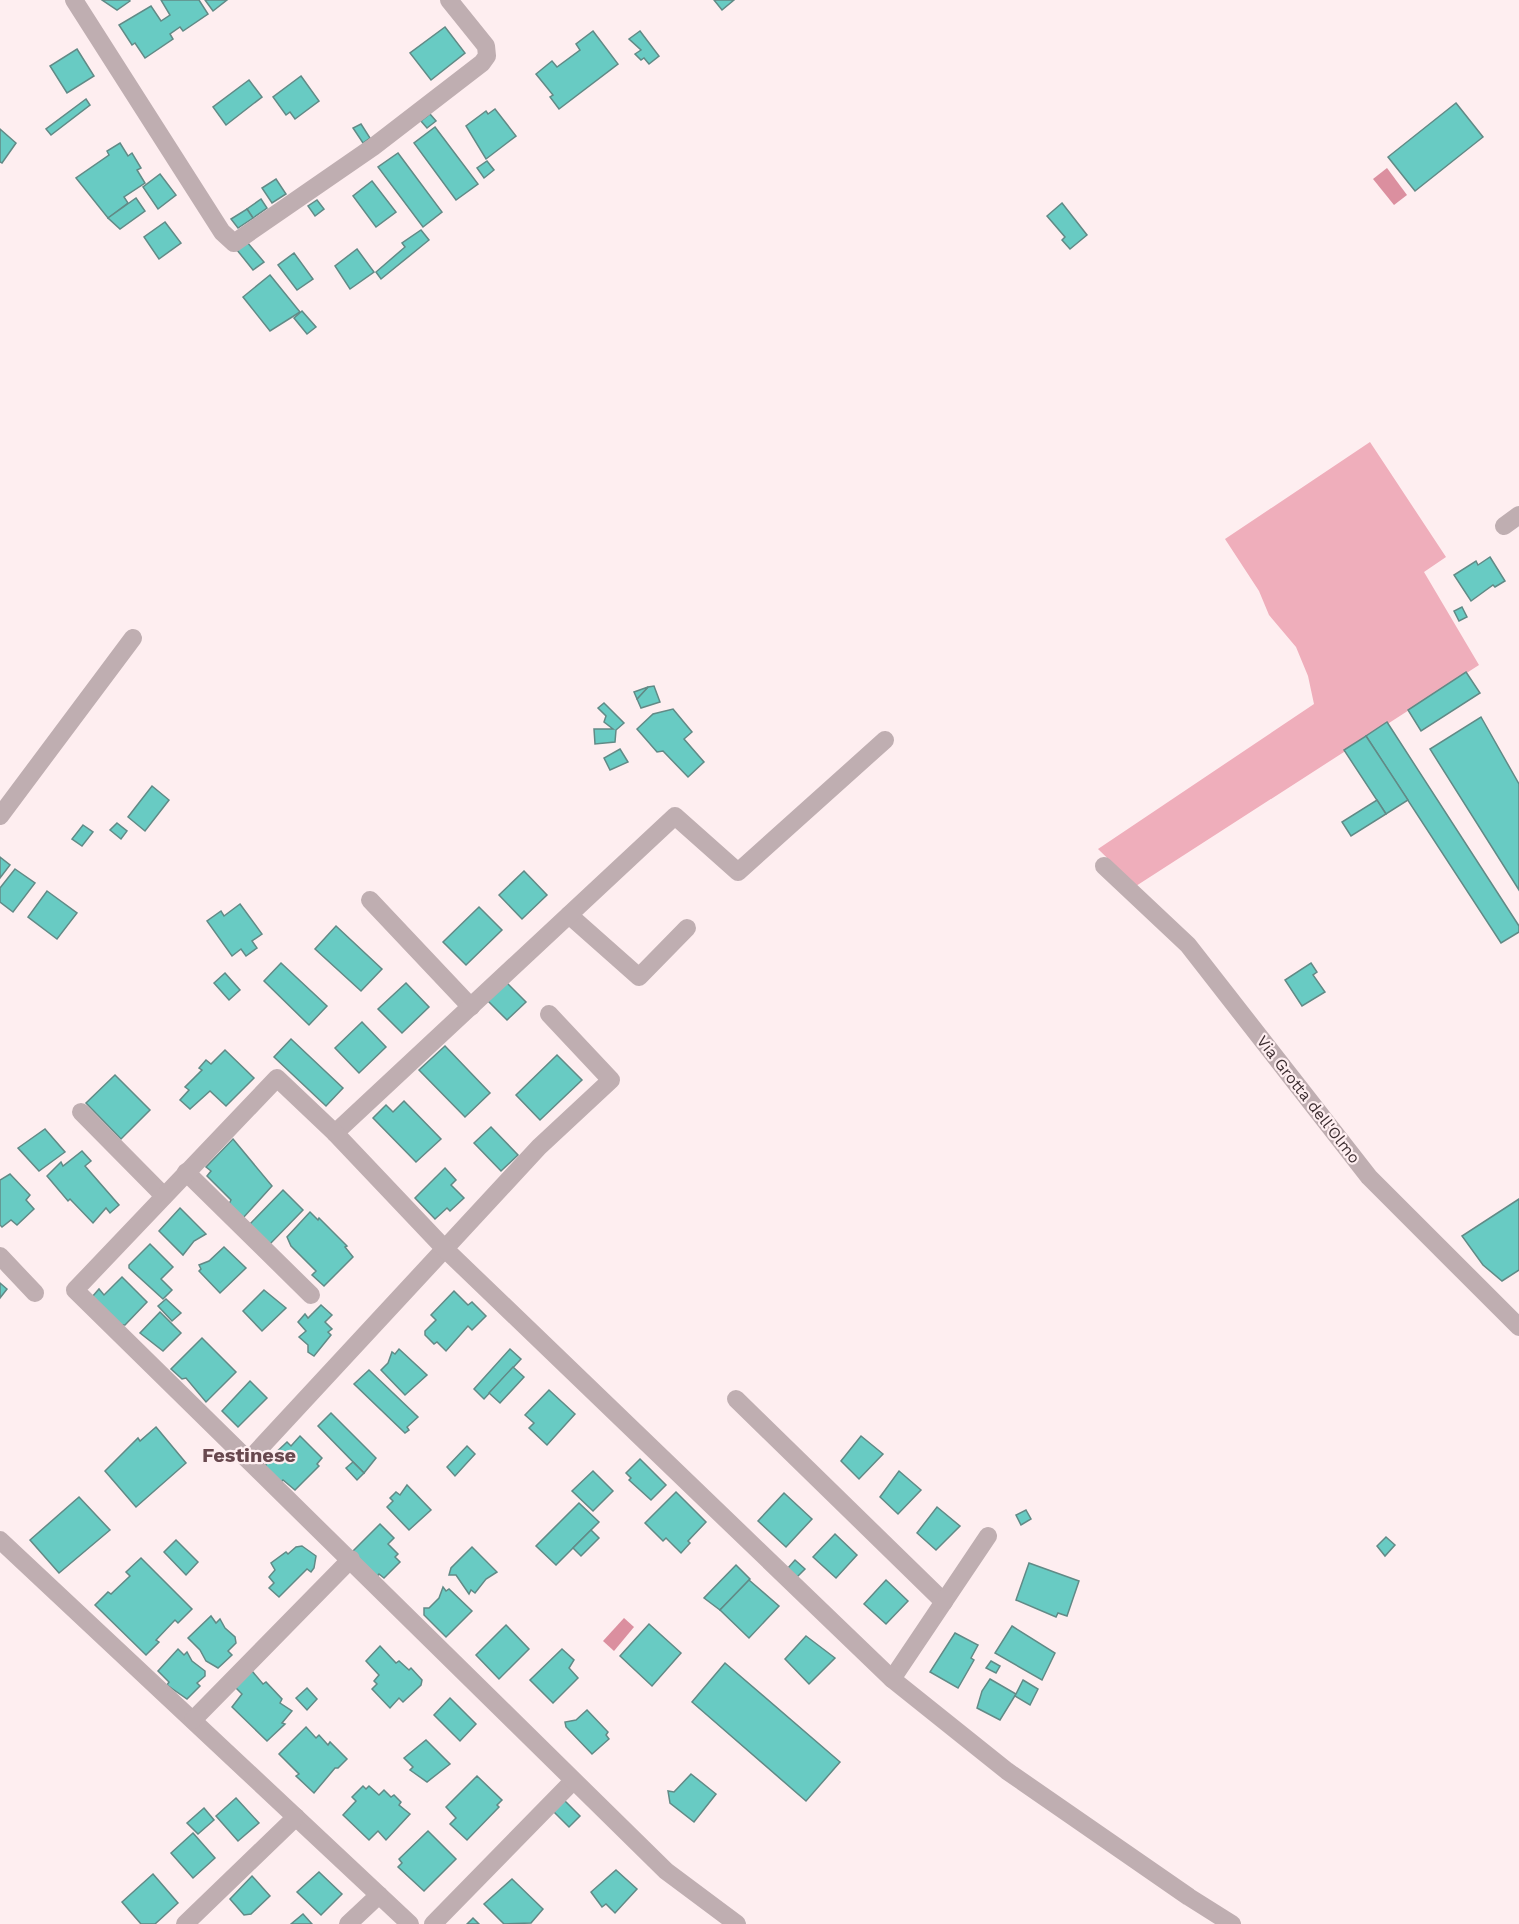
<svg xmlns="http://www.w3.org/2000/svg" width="1519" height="1924" font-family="'Work Sans',sans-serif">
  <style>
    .green { fill: #efaebb }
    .water { fill: #db8f9f }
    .building { fill: #68cbc3; stroke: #618a86; stroke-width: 1.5 }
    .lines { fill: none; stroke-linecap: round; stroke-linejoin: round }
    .minor { stroke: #bfaeb1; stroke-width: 18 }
    .labels { text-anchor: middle; stroke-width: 4.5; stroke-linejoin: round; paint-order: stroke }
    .street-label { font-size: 16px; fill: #3c2d30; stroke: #feeef0 }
    .quarter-label { font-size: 20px; font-weight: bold; fill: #68484e; stroke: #feeef0 }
  </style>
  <rect width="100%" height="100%" fill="#feeef0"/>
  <path class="green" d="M1370,442l76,115 -22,15 55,93 -343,221 -38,-37 216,-145 -6,-28 -12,-29 -27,-32 -10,-24 -34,-52z"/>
  <g class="water">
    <path d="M1387,168l20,27 -13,10 -21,-26z"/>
    <path d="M624,1618l10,9 -20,24 -11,-10z"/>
  </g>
  <g class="building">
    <path d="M102,0h27l1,1 -13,9z"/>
    <path d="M161,0h38l9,14 -25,17 -3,-4 -10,7 3,5 -28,19 -10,-15 -3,2 -13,-20 32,-19 10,15 9,-6z"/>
    <path d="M205,0h22l-14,11z"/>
    <path d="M714,0h20l-12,10z"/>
    <path d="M445,27l20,26 -34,27 -21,-27z"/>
    <path d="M593,31l25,33 -59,45 -9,-12 3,-2 -17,-21 16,-13 5,6 23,-17 -4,-6z"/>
    <path d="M640,31l19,25 -10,8 -5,-6 -3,2 -6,-6 6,-4 -12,-11z"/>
    <path d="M77,49l17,27 -27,17 -17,-27z"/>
    <path d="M301,76l18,25 -24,18 -5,-7 -4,3 -13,-18z"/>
    <path d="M249,80l13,17 -36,28 -13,-18z"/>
    <path d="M86,99l4,6 -39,30 -5,-6z"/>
    <path d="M1456,103l27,34 -68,54 -27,-34z"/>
    <path d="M495,109l21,27 -30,23 -20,-33 20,-15 2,3z"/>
    <path d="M430,114l6,7 -9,7 -6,-7z"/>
    <path d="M361,124l9,14 -7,5 -10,-15z"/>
    <path d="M435,127l43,57 -22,16 -42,-57z"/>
    <path d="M0,129l16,14 -14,20 -2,-1z"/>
    <path d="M120,143l8,13 4,-3 9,15 -4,2 8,13 -21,14 4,6 -20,15 -32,-40 33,-23 -2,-4z"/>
    <path d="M398,153l44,59 -19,15 -45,-60z"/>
    <path d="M487,161l7,9 -10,8 -7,-10z"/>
    <path d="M160,174l16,21 -18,14 -15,-22z"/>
    <path d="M276,179l10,15 -14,9 -10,-15z"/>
    <path d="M372,181l24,31 -20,15 -23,-31z"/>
    <path d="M136,198l9,13 -25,18 -12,-11z"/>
    <path d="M261,199l6,9 -14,10 -6,-9z"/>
    <path d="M317,200l7,9 -9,7 -7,-10z"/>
    <path d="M1062,203l25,32 -17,14 -8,-9 3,-3 -18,-21z"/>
    <path d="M247,209l6,9 -15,10 -7,-9z"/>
    <path d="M165,222l16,21 -22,16 -15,-22z"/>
    <path d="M421,230l8,10 -48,39 -5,-7 29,-25 -3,-4z"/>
    <path d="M247,242l17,20 -11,8 -16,-20z"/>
    <path d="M357,249l17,23 -24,17 -15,-23z"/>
    <path d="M294,253l19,26 -16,11 -19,-25z"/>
    <path d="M270,275l30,37 -30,19 -27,-34z"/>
    <path d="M302,311l14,16 -9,7 -13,-16z"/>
    <path d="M1490,557l15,24 -10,6 -2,-2 -22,16 -17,-26 22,-14 2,4z"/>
    <path d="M1462,607l5,10 -8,4 -5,-10z"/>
    <path d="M1466,672l14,21 -59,38 -13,-21z"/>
    <path d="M654,686l6,16 -19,6 -4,-9 11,-12z"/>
    <path d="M648,687l-11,12 -3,-7z"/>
    <path d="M604,703l20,20 -8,7 -1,12 -20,2 -1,-15h19l-9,-7 2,-6 -8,-8z"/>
    <path d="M673,709l19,23 -8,7 20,23 -16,15 -25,-26 -6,1 -20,-23 16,-15z"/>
    <path d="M1481,717l38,67v106l-89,-141z"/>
    <path d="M1387,722l132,204v6l-18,11 -135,-207z"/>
    <path d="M1366,736l42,64 -22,14 -42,-64z"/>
    <path d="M620,749l8,13 -18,8 -6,-12z"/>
    <path d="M152,786l17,14 -24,31 -17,-14z"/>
    <path d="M1377,800l9,14 -35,22 -9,-14z"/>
    <path d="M117,823l10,8 -6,8 -11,-9z"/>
    <path d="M83,825l10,7 -11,14 -10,-7z"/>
    <path d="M0,857l10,8 -10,13z"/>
    <path d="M15,869l20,14 -22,29 -13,-10v-14z"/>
    <path d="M524,871l23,24 -25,24 -23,-24z"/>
    <path d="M47,891l30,22 -20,26 -29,-22z"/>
    <path d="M240,904l22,30 -10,7 5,7 -11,8 -5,-7 -9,7 -25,-35 14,-10 3,5z"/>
    <path d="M479,907l23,23 -36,35 -23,-23z"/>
    <path d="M336,926l46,43 -21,22 -46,-42z"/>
    <path d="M281,963l46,43 -18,19 -45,-44z"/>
    <path d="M1311,963l6,9 -4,3 12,17 -23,14 -17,-26z"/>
    <path d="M225,973l15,17 -11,10 -15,-17z"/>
    <path d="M406,983l23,24 -27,26 -24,-24z"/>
    <path d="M507,983l19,19 -19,18 -19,-19z"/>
    <path d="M362,1022l24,25 -27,26 -24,-25z"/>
    <path d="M291,1039l52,49 -17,18 -52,-49z"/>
    <path d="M445,1046l45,47 -25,24 -46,-47z"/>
    <path d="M225,1050l29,28 -28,28 -16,-15 -20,18 -10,-9 9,-10 -4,-3 17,-17 -3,-2 7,-8 5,4z"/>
    <path d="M557,1055l25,25 -42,40 -24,-25z"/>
    <path d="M115,1075l35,35 -29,29 -35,-36z"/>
    <path d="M404,1101l37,38 -25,23 -43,-44 13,-13 7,7z"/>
    <path d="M491,1127l27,28 -17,16 -27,-28z"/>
    <path d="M45,1129l20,23 -26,19 -21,-23z"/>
    <path d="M233,1139l39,47 -29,32 -14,-14 2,-4 -24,-24 4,-5 -5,-4z"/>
    <path d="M82,1151l9,10 -6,5 34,39 -9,8 -4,-5 -13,15 -23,-24 -2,2 -21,-25 14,-14 2,4z"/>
    <path d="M445,1168l11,12 -5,5 13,13 -14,13 -3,-3 -12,11 -20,-21z"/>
    <path d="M10,1174l20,21 -4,5 8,9 -17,16 -6,-5 -9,7 -2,-2v-45z"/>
    <path d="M283,1190l20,20 -34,35 -20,-20z"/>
    <path d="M1519,1199v71l-17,11 -19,-16 -21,-29z"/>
    <path d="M180,1208l26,26 -12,7 -11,14 -24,-24z"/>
    <path d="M310,1212l8,8 1,-2 28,28 -2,1 8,10 -29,29 -12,-11 4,-4 -25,-25 -4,-9z"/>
    <path d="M150,1244l23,23 -12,12 11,11 -9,9 -34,-31v-3z"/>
    <path d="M224,1247l22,21 -26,25 -21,-22 2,-2 -2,-4 10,-4z"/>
    <path d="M122,1277l25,25 -22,23h-7l-26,-28 7,-8 5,6z"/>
    <path d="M0,1283l7,6 -7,9z"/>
    <path d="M264,1290l22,18 -24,23 -19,-20z"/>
    <path d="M454,1291l14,14 4,-3 14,14 -14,14 -4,-4 -22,25 -9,-9 -3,2 -9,-9v-4l11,-11 -5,-5z"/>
    <path d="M166,1299l15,14 -9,8 -14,-15z"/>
    <path d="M321,1305l11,10 -7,7 7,7 -4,3 3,3 -17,21 -6,-4v-7l-9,-8 7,-6 -8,-9 7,-8 3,4z"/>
    <path d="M160,1312l21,21 -18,18 -23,-18z"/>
    <path d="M202,1338l34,34 -30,30 -20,-24 -4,1 -11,-10z"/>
    <path d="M399,1349l28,26 -22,20 -24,-25 7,-7 4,-11 3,2z"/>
    <path d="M510,1349l11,10 -37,40 -10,-10z"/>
    <path d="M513,1367l11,10 -24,26 -11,-10z"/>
    <path d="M369,1370l49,47 -11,10 2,3 -4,3 -51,-49z"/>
    <path d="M250,1381l17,17 -29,29 -16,-16z"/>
    <path d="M549,1390l26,24 -28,31 -18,-17 5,-5 -9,-8z"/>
    <path d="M331,1413l45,45 -12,15 -46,-47z"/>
    <path d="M156,1427l30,36 -50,44 -31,-36 33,-33 2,3z"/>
    <path d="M300,1436l22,22 -5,6 2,2 -24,24 -12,-10 -3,3 -15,-15 2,-7 20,-19 4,4z"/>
    <path d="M861,1436l22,18 -24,25 -18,-18z"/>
    <path d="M467,1446l8,8 -20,22 -8,-9z"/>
    <path d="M640,1459l26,26 -15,15 -22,-20 2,-2 -5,-5z"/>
    <path d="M353,1462l11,11 -7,7 -11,-12z"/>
    <path d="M593,1471l20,20 -20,20 -21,-20z"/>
    <path d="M899,1471l22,19 -23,24 -18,-17z"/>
    <path d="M407,1485l24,25 -22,20 -22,-23 6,-6 -3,-3 6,-6 4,3z"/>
    <path d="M676,1492l30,30 -18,19 2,2 -9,10 -15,-15 -3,3 -18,-18z"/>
    <path d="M784,1493l28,26 -26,28 -28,-26z"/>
    <path d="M79,1497l31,33 -51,43 -29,-33z"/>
    <path d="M579,1503l20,19 -43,43 -20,-19z"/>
    <path d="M937,1507l23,19 -24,24 -19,-17z"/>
    <path d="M1026,1510l5,9 -10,6 -5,-10z"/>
    <path d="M380,1524l14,14 -6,6 10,10 -3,3 5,5 -16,16 -5,-4 -4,5 -25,-25z"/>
    <path d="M591,1530l8,8 -18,18 -8,-8z"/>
    <path d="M835,1534l22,21 -21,23 -23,-21z"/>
    <path d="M1386,1537l9,8 -10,11 -8,-10z"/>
    <path d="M176,1540l22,22 -12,13 -22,-23z"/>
    <path d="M302,1546l14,10 -2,12 -3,4 -4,-3 -28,28 -10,-9 5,-5 -5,-6 6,-7 -4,-7 15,-11 2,2 8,-7z"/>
    <path d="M472,1547l25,25 -11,7 -11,14 -4,-3 -2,4 -13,-19h-7l2,-7z"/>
    <path d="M141,1558l51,51 -14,14 -3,-3 -19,20 3,2 -13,13 -51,-50 13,-13 3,2 19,-18 -4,-4z"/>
    <path d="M795,1560l10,9 -8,8 -9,-9z"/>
    <path d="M1029,1563l50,18 -12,35 -9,-3 -2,4 -40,-17z"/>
    <path d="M736,1565l14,14 -30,31 -16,-12z"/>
    <path d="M749,1580l30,26 -30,32 -29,-28z"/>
    <path d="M886,1580l22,21 -22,23 -22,-20z"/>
    <path d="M443,1587l3,4 3,-2 23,22 -26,26 -22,-22v-7h5l10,-10z"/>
    <path d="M211,1616l5,7 4,-4 5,9 10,9 1,6 -8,8 4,4 -14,13 -12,-7 -6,-11 -12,-12z"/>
    <path d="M649,1624l32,29 -29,33 -32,-30z"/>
    <path d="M506,1625l23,24 -30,30 -23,-24z"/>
    <path d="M1012,1626l43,27 -13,27 -47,-27z"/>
    <path d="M955,1633l23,12 -7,13 3,2 -16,28 -28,-16z"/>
    <path d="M806,1636l29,22 -26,26 -24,-25z"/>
    <path d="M380,1646l16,17 3,-2 10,9 2,-2 11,12 -1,5 -18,17 -4,-4 -9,10 -18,-19 5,-5 -3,-3 5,-6 -13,-14z"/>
    <path d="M178,1649l6,6 3,-3 5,9 13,10v5l-8,7 3,3 -13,13 -20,-14 2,-3 -11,-11z"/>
    <path d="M562,1649l12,11 -5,8 9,10 -25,25 -23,-23z"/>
    <path d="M991,1661l9,5 -4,7 -10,-5z"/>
    <path d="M725,1663l115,99 -34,39 -114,-99z"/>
    <path d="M252,1671l11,13 3,-2 16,17 -2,4 12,8 -10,12 3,1 -18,17 -35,-34 10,-13 -7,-7z"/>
    <path d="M990,1679l26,15 -16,26 -23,-12 5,-17z"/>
    <path d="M1023,1680l15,9 -8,16 -15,-9z"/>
    <path d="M307,1688l10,11 -10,11 -11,-12z"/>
    <path d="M450,1698l26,26 -16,17 -26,-26z"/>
    <path d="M587,1710l21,22 -2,3 3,4 -17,15 -26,-27 -1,-5 11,-2z"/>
    <path d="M306,1727l10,11 3,-3 9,10 2,-3 17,17 -9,9h-3l-21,25 -18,-17 3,-2 -20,-20z"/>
    <path d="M426,1740l24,24 -23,18 -17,-12 3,-3 -9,-9z"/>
    <path d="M691,1774l25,20 -22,28 -24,-19 -2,-12 6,1z"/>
    <path d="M477,1776l25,24 -5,5 2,2 -32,33 -17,-16 6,-6 -10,-11z"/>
    <path d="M363,1786l3,3 3,-3 10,9 5,-5 7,7 3,-2 7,7 -2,3 11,9 -24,26 -8,-9 -9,9 -26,-25 13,-14 -4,-4z"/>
    <path d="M236,1798l23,25 -21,18 -22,-25z"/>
    <path d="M564,1800l16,16 -11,11 -16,-16z"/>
    <path d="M204,1808l10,12 -16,14 -11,-11z"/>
    <path d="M428,1831l28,28 -32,32 -26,-24 4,-4 -3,-4z"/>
    <path d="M193,1833l22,25 -22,20 -22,-25z"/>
    <path d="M616,1870l21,19 -22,24 -9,-9 -4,3 -11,-15z"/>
    <path d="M319,1872l23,22 -21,21 -24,-23z"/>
    <path d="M153,1874l25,29 -23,21h-14l-19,-22z"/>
    <path d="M252,1876l18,20 -19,18 -7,1 -14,-16z"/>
    <path d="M512,1879l31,30 -12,14 -27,1 -20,-20z"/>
    <path d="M303,1914l9,10h-21z"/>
    <path d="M473,1918l6,6h-12z"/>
  </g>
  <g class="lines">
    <g class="minor">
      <path d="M74,0l148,232 12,11 139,-96 109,-84 5,-7 -1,-10 -37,-46"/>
      <path d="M1504,526l15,-11"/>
      <path d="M0,816l133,-178"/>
      <path d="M1104,866l84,79 181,232 150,150"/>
      <path d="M370,900l101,107"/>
      <path d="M569,915l70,62 48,-49"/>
      <path d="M81,1112l83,84"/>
      <path d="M335,1133l340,-317 63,56 147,-132"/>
      <path d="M186,1172l125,123"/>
      <path d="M0,1256l35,37"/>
      <path d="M736,1399l208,203"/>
      <path d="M249,1460l290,-313 72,-67 -62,-66"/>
      <path d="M0,1540l410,384"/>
      <path d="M892,1679l96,-143"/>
      <path d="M193,1720l158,-161"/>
      <path d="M185,1924l111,-107"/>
      <path d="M348,1924l31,-29"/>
      <path d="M433,1924l140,-143"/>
      <path d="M737,1924l-71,-53 -591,-581 202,-212 58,55 110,116 447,430 115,92 182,126 43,27"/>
    </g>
  </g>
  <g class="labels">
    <g class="street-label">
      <text transform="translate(1309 1099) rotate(52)" y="6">Via Grotta dell'Olmo</text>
    </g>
    <g class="quarter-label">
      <text x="249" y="1462">Festinese</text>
    </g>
  </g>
</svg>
